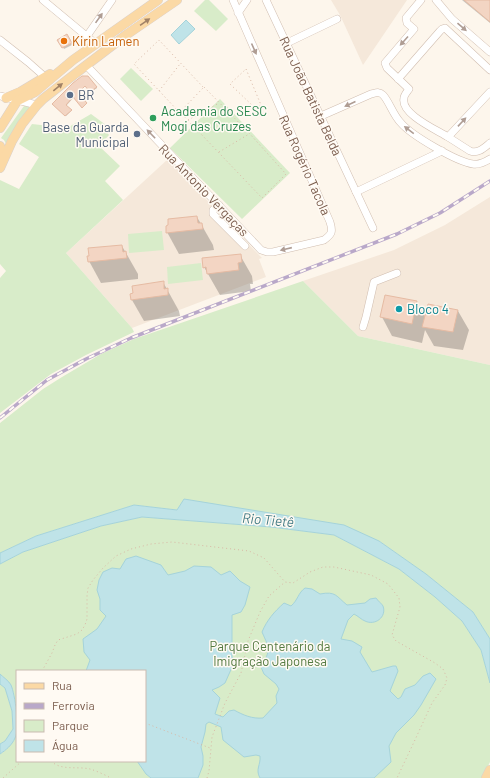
<svg xmlns="http://www.w3.org/2000/svg" width="490" height="778" font-family="Barlow,sans-serif">
  <style>
    .residential { fill: #f5e8da }
    .green { fill: #d8ecc9 }
    .water { fill: #bfe3e8; stroke: #a5d3da }
    .shadow { fill: #0003 }
    .building { fill: #f3d5c3; stroke: #e6bba3 }
    .lines { fill: none; stroke-linecap: round; stroke-linejoin: round }
    .minor-casing { stroke: #d1beb0; stroke-width: 8 }
    .major-casing { stroke: #dad1cd; stroke-width: 10 }
    .path { stroke: #d9b8a5; stroke-width: 1; stroke-dasharray: 1 3; stroke-linecap: butt }
    .minor { stroke: #fff; stroke-width: 7 }
    .major { stroke: #fbd9a5; stroke-width: 9 }
    .rail-casing { stroke: #b9a8c9; stroke-width: 3.5 }
    .rail { stroke: #fffaf3; stroke-width: 2; stroke-dasharray: 6; stroke-linecap: butt }
    .oneway { fill: #af9d94 }
    .oneway2 { fill: #a18267 }
    .food-dot { fill: #e8710a; stroke: #fffaf3; stroke-width: 1.5 }
    .service-dot { fill: #5c6f8a; stroke: #fffaf3; stroke-width: 1.5 }
    .leisure-dot { fill: #2e9e5b; stroke: #fffaf3; stroke-width: 1.5 }
    .culture-dot { fill: #0f9aa8; stroke: #fffaf3; stroke-width: 1.5 }
    .labels { text-anchor: middle; stroke-width: 3; stroke-linejoin: round; paint-order: stroke }
    .food-label { font-size: 13px; fill: #c56008; stroke: #fffaf3; text-anchor: start }
    .service-label { font-size: 13px; fill: #4e5e75; stroke: #fffaf3; text-anchor: start }
    .street-label { font-size: 13px; fill: #7a5c4d; stroke: #fffaf3 }
    .leisure-label { font-size: 13px; fill: #27864d; stroke: #fffaf3; text-anchor: start }
    .culture-label { font-size: 13px; fill: #0d838f; stroke: #fffaf3; text-anchor: start }
    .park-label { font-size: 13px; fill: #537a41; stroke: #fffaf3 }
    .water-label { font-size: 14px; font-style: italic; fill: #437c86; stroke: #fffaf3 }
  </style>
  <rect width="100%" height="100%" fill="#fdf6ec"/>
  <g class="residential">
    <path d="M331,0h76l-44,65 -23,-50z"/>
    <path d="M168,159l90,95 4,4 -3,1 7,18 -134,51 -66,-75z"/>
    <path d="M490,197v168l-132,-29 -55,-55 91,-31 51,-25z"/>
  </g>
  <g class="green">
    <path d="M205,0h4l19,19 -12,12 -22,-20z"/>
    <path d="M131,68l22,21 -12,12 -21,-22z"/>
    <path d="M220,99l70,74 -48,46 -72,-71z"/>
    <path d="M24,106l7,1 -25,37 -2,-4 -3,-2z"/>
    <path d="M91,114l19,14 -4,3 3,4 -10,11 21,20 -15,15 18,19 -57,53 66,75 2,4 -48,23 -35,19 -51,39v-135l6,-7 -6,-7v-84l19,9 20,-32 -20,-13 13,-20 35,4z"/>
    <path d="M162,231l2,19 -35,3 -1,-19z"/>
    <path d="M201,263l2,17 -35,4 -1,-17z"/>
    <path d="M303,281l55,55 132,29v274l-17,-27 -47,-38 -47,-33 -202,-31 -43,-5 -98,31 -36,17v-130l43,-34 19,-12 39,-23 33,-15z"/>
    <path d="M142,517l129,10 63,8 65,34 36,28 27,24 19,29 9,33v79l-8,16h-482v-24c9,-5 15,-14 17,-24v31h128v-90h-128v40l-6,-26 -11,-11v-110l23,-12 78,-26z"/>
    <path d="M0,684l5,4 7,23 1,18 -8,12 -5,3z"/>
  </g>
  <g class="water">
    <path d="M186,20l9,9 -16,15 -8,-9z"/>
    <path d="M184,499l160,26 35,16 47,33 47,38 17,27v44l-9,-33 -19,-29 -27,-24 -36,-28 -65,-34 -63,-8 -129,-10 -41,9 -78,26 -23,12v-11l36,-17 98,-31 43,5z"/>
    <path d="M136,556l25,9 7,10 17,-4 9,-5 17,1 10,8 9,-4 10,10 10,6 -5,18 -4,7 -9,3v42l7,6 -6,2 -8,18 -6,4 -7,3 8,8 -5,16 8,3 6,-6 5,-1c9,5 18,9 29,8l14,-15 -1,-7 3,-7 -3,-5 -12,-10 -3,-7c10,-18 9,-17 1,-35 5,-12 12,-20 22,-29l7,3c7,-6 7,-13 14,-18l7,1 8,5c16,-3 16,2 27,11l18,-2 5,-4 6,-1c2,3 6,6 7,8 4,11 -8,20 -18,15 -3,-1 -7,-5 -11,-7l-6,6 -7,19 11,2 10,6 -2,5 12,20 21,-6h3l2,5 -8,20 8,8 3,-2 4,-8 10,-4 8,-9 7,-3 6,6 -15,26 -7,10 -18,18 -7,13 2,16 -17,16h-114c-5,-9 1,-13 0,-22l-4,-1 -12,2 -21,-17 -2,-13 -12,-5 -3,2 -1,8 -4,15 2,9v9l-5,13h-47l-5,-4 -9,-13h8v-90h-59l4,-11 -6,-8 -1,-13 14,-10 9,-13 -6,-6v-11l-3,-9 2,-10 4,-8 9,-4 8,1 6,-10z"/>
    <path d="M0,674c3,3 9,7 11,11 4,9 9,44 4,53 -3,7 -9,12 -15,16v-10l5,-3 8,-12 -1,-18 -7,-23 -5,-4z"/>
  </g>
  <g class="shadow">
    <path d="M462,0h28v23z"/>
    <path d="M67,36l5,9 -8,4 -5,-9z"/>
    <path d="M88,77l9,11 -6,4 -6,-6 -8,8 9,10 -4,4 -8,-11 -8,9 5,5 -5,5 -12,-11z"/>
    <path d="M197,217l16,28 1,5 -35,4 -12,-22z"/>
    <path d="M122,246l16,28v5l-37,4 -12,-22z"/>
    <path d="M240,255l12,21 1,8h-3l1,7 -31,4 -16,-28z"/>
    <path d="M163,282l16,29 1,5 -36,5 -12,-21z"/>
    <path d="M416,302l10,16 2,-13 30,6 11,19 -6,20 -29,-4 -9,-16 -3,13 -30,-7 -10,-19z"/>
  </g>
  <g class="building">
    <path d="M464,0h26v22z"/>
    <path d="M67,34l5,9 -10,5 -5,-8z"/>
    <path d="M82,76h6l9,11 -7,5 -5,-6 -7,7 9,10 -5,5 -9,-11 -7,8 6,5 -7,6 -13,-12 21,-21z"/>
    <path d="M197,216l1,7h4l1,6 -37,4v-7l2,-1v-6z"/>
    <path d="M122,245l1,7 3,-1 1,7 -39,4 -1,-6h2l-1,-8z"/>
    <path d="M241,254l1,8 -4,1 1,7 -32,4 -1,-7 -3,1 -1,-10z"/>
    <path d="M164,281v8l4,-1v7l-37,5 -1,-6 3,-1 -1,-7z"/>
    <path d="M385,295l32,6 -5,23 -32,-7z"/>
    <path d="M428,304l30,6 -5,22 -31,-5z"/>
  </g>
  <g class="lines">
    <defs>
      <g id="minor">
        <path d="M43,0l53,44"/>
        <path d="M266,0l107,228"/>
        <path d="M421,0l-15,18 1,5 7,6 -29,34 2,5 22,21c-2,3 -5,6 -5,9 -4,16 33,32 44,39l42,-45"/>
        <path d="M436,0l16,19 38,33"/>
        <path d="M238,13l9,-13"/>
        <path d="M87,36l25,-36"/>
        <path d="M0,40l28,22 17,15"/>
        <path d="M287,43l50,-24"/>
        <path d="M86,65l175,185 6,2h6l51,-12c8,-6 9,-8 6,-18l-97,-222"/>
        <path d="M398,79l42,-48 2,-2 3,-1 45,42"/>
        <path d="M0,96l37,9"/>
        <path d="M321,116l50,-22c5,-1 8,-3 12,1 6,6 10,20 18,28 10,12 56,39 72,41 5,1 12,-2 17,-5"/>
        <path d="M448,137l22,14c8,3 14,-3 20,-8"/>
        <path d="M356,192l86,-41"/>
        <path d="M219,205l-6,5v4l32,32"/>
        <path d="M363,327l3,-10 8,-35 23,-9"/>
      </g>
      <g id="major">
        <path d="M6,98l14,-6 30,-18"/>
        <path d="M0,128l17,-27 18,-9 38,-32 85,-60"/>
        <path d="M0,146l1,4 -1,6"/>
        <path d="M0,168l12,-27 10,-17 15,-19 6,-6 37,-29 46,-35 51,-35"/>
        <path d="M486,778l4,-8"/>
      </g>
    </defs>
    <use href="#minor" class="minor-casing"/>
    <use href="#major" class="major-casing"/>
    <g class="path">
      <path d="M246,69l15,36 -5,4 -26,-25z"/>
      <path d="M204,87l45,46 37,41 -24,24 -82,-86z"/>
      <path d="M159,91l21,-27"/>
      <path d="M179,112l-45,-48 25,-24 44,47"/>
      <path d="M188,120l31,-17"/>
      <path d="M219,152l30,-18"/>
      <path d="M42,671l10,-18 3,-8 3,-5 19,-6 5,-4 3,-5 2,-6v-23l1,-8 5,-8 10,-12 13,-12 15,-7 20,-5 21,-2 77,9 15,7 21,24 8,1 17,-11 13,-5h11l37,8 17,9 11,14 1,9 -8,28 4,6 39,22 8,6 4,9 -2,7 -13,18 -18,39 -17,36"/>
      <path d="M145,723l65,25"/>
      <path d="M51,761c10,10 26,5 39,8 7,2 15,6 21,9"/>
      <path d="M3,778l19,-17"/>
      <path d="M207,778l2,-7 3,-34 13,-34 16,-30 7,-32 12,-29 9,-16 16,-14"/>
    </g>
    <use href="#minor" class="minor"/>
    <use href="#major" class="major"/>
    <defs>
      <path id="rail" d="M0,418l11,-9 36,-29 39,-21 45,-21 266,-104 43,-21 50,-32"/>
    </defs>
    <use href="#rail" class="rail-casing"/>
    <use href="#rail" class="rail"/>
  </g>
  <defs><path id="oneway-solid" d="M-6-.8H1V-3.2L6.5 0L1 3.2V.8H-6Z"/></defs>
  <g class="oneway">
    <use href="#oneway-solid" transform="translate(99 18) rotate(-55)"/>
    <use href="#oneway-solid" transform="translate(462 27) rotate(41)"/>
    <use href="#oneway-solid" transform="translate(404 41) rotate(132)"/>
    <use href="#oneway-solid" transform="translate(254 49) rotate(66)"/>
    <use href="#oneway-solid" transform="translate(350 104) rotate(156)"/>
    <use href="#oneway-solid" transform="translate(462 122) rotate(-47)"/>
    <use href="#oneway-solid" transform="translate(409 130) rotate(-143)"/>
    <use href="#oneway-solid" transform="translate(151 134) rotate(-134)"/>
    <use href="#oneway-solid" transform="translate(286 249) rotate(167)"/>
  </g>
  <g class="oneway2">
    <use href="#oneway-solid" transform="translate(145 22) rotate(-35)"/>
    <use href="#oneway-solid" transform="translate(58 87) rotate(-39)"/>
  </g>
  <circle class="food-dot" cx="64" cy="41" r="4"/>
  <g class="service-dot">
    <circle cx="70" cy="95" r="4"/>
    <circle cx="137" cy="134" r="4"/>
  </g>
  <circle class="leisure-dot" cx="153" cy="118" r="4"/>
  <circle class="culture-dot" cx="399" cy="309" r="4"/>
  <g class="labels">
    <g class="food-label">
      <text x="72" y="46">Kirin Lamen</text>
    </g>
    <g class="service-label">
      <text x="78" y="100">BR</text>
      <text x="129" y="132" text-anchor="end">Base da Guarda<tspan x="129" dy="15">Municipal</tspan></text>
    </g>
    <g class="street-label">
      <text transform="translate(311 96) rotate(65)" y="5">Rua João Batista Belda</text>
      <text transform="translate(305 165) rotate(66)" y="5">Rua Rogério Tacola</text>
      <text transform="translate(204 190) rotate(46)" y="5">Rua Antonio Vergaças</text>
    </g>
    <g class="leisure-label">
      <text x="161" y="116">Academia do SESC<tspan x="161" dy="15">Mogi das Cruzes</tspan></text>
    </g>
    <g class="culture-label">
      <text x="407" y="314">Bloco 4</text>
    </g>
    <g class="park-label">
      <text x="270" y="651">Parque Centenário da<tspan x="270" dy="15">Imigração Japonesa</tspan></text>
    </g>
    <g class="water-label">
      <text transform="translate(268 520) rotate(5)" y="5">Rio Tietê</text>
    </g>
  </g>
  <rect x="16" y="670" width="130" height="92" fill="#fffaf3" stroke="#cabbb1"/>
  <rect x="24" y="683" width="20" height="6" fill="#fbd9a5" stroke="#cabbb1"/>
  <text x="52" y="690" font-size="12" fill="#7a5c4d">Rua</text>
  <rect x="24" y="703" width="20" height="6" fill="#b9a8c9" stroke="#cabbb1"/>
  <text x="52" y="710" font-size="12" fill="#7a5c4d">Ferrovia</text>
  <rect x="24" y="720" width="20" height="12" fill="#d8ecc9" stroke="#cabbb1"/>
  <text x="52" y="730" font-size="12" fill="#7a5c4d">Parque</text>
  <rect x="24" y="740" width="20" height="12" fill="#bfe3e8" stroke="#cabbb1"/>
  <text x="52" y="750" font-size="12" fill="#7a5c4d">Água</text>
</svg>
